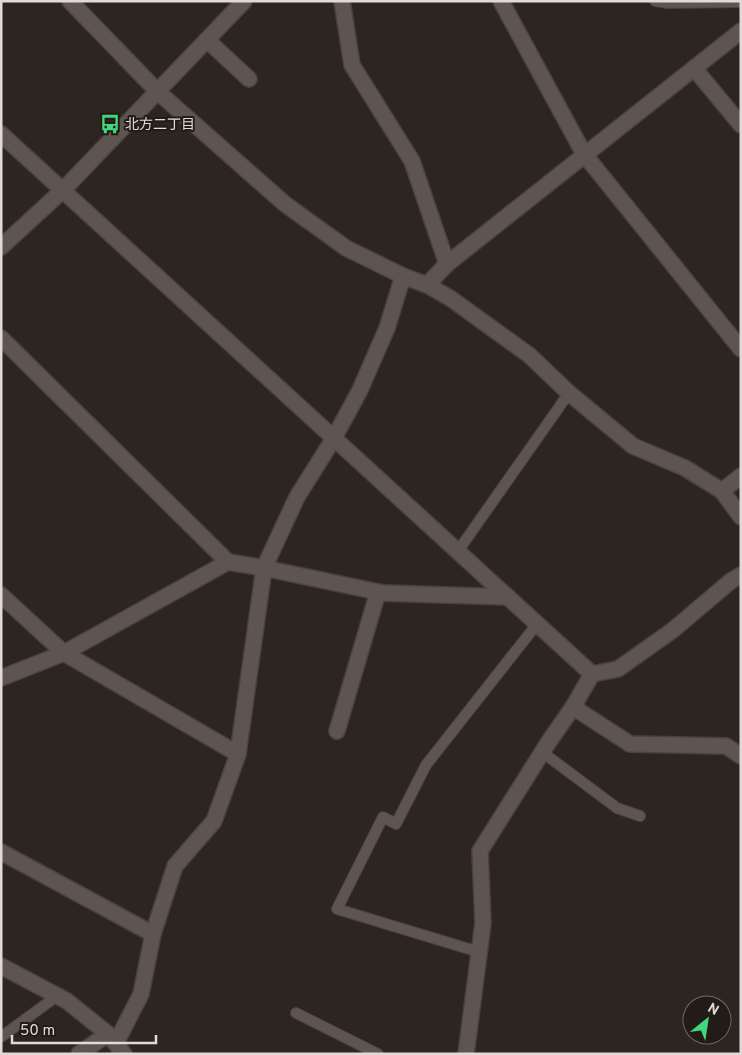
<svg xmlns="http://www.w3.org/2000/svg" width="742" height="1055" font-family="Overpass,'Noto Sans JP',sans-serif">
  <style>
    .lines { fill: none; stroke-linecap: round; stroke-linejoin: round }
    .service-casing { stroke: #49433f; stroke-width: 12 }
    .minor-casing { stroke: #49433f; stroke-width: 18 }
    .tertiary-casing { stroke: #49433f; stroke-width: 18 }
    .service { stroke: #5e5550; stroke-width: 10 }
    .minor { stroke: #5e5550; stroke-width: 15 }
    .tertiary { stroke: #5e5550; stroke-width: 15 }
    .labels { text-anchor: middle; stroke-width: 4; stroke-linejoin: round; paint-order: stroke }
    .poi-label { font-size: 14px; fill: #e0dbd8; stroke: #221b17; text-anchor: start }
  </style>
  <rect width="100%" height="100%" fill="#2c2520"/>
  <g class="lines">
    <defs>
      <g id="service">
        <path d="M655,1l13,2 73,-1"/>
        <path d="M458,551l111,-158"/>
        <path d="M542,752l75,56 23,8"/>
        <path d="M479,952l-142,-43 46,-92 13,7 30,-59 111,-141"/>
        <path d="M296,1013l82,41"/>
        <path d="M1,1037l56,-41"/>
      </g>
      <g id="minor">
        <path d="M70,1l88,91 127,112 61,44 57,28 24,9 23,13 79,57 40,38 64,53 52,22 37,23 19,26"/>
        <path d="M342,1l10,64 60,96 35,103"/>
        <path d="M501,1l83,153 157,195"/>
        <path d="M207,40l42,39"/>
        <path d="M694,68l47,57"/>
        <path d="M427,285l20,-21 294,-233"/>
        <path d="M1,338l227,224"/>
        <path d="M722,491l19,-15"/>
        <path d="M1,595l63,58 174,101"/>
        <path d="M1,678l63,-25 164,-91 36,6 119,25 125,4"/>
        <path d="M573,707l57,37 96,2 15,10"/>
        <path d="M337,731l41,-139"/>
        <path d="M1,852l152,82"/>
        <path d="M1,966l66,35 41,33 16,20"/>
        <path d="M116,1043l25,-49 12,-60 22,-68 39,-45 24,-67 26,-186 33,-71 37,-59 26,-48 27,-62 16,-52"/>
        <path d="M79,1054l29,-20"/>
        <path d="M466,1054l17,-131 -3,-72 68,-108 25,-36 19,-33"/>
      </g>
      <g id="tertiary">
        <path d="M1,134l591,540 26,-5 55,-39 59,-50 9,-5"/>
        <path d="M1,247l62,-57 181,-189"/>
      </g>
    </defs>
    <use href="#service" class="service-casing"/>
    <use href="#minor" class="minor-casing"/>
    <use href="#tertiary" class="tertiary-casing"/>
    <use href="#service" class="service"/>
    <use href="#minor" class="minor"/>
    <use href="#tertiary" class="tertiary"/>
  </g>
  <defs>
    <symbol id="bus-bare" viewBox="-9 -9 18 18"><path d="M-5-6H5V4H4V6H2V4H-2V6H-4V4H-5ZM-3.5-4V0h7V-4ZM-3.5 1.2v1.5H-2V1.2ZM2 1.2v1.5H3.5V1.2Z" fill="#41d77c" stroke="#221b17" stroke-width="2.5" paint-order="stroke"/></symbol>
  </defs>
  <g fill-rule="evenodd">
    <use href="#bus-bare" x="96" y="110" width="28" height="28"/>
  </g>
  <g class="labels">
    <g class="poi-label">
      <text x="125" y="129">北方二丁目</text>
    </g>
  </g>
  <rect width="742" height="1055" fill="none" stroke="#e0dbd8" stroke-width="5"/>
  <g transform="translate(707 1020) rotate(30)"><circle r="24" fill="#221b17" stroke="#6e6864"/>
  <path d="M0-4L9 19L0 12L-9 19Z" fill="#41d77c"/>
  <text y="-8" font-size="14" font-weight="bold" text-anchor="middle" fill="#e0dbd8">N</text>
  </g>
  <path d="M12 1035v8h144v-8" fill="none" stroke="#e0dbd8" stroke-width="2.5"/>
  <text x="20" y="1035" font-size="15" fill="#e0dbd8" stroke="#221b17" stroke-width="4" paint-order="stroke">50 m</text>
</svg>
